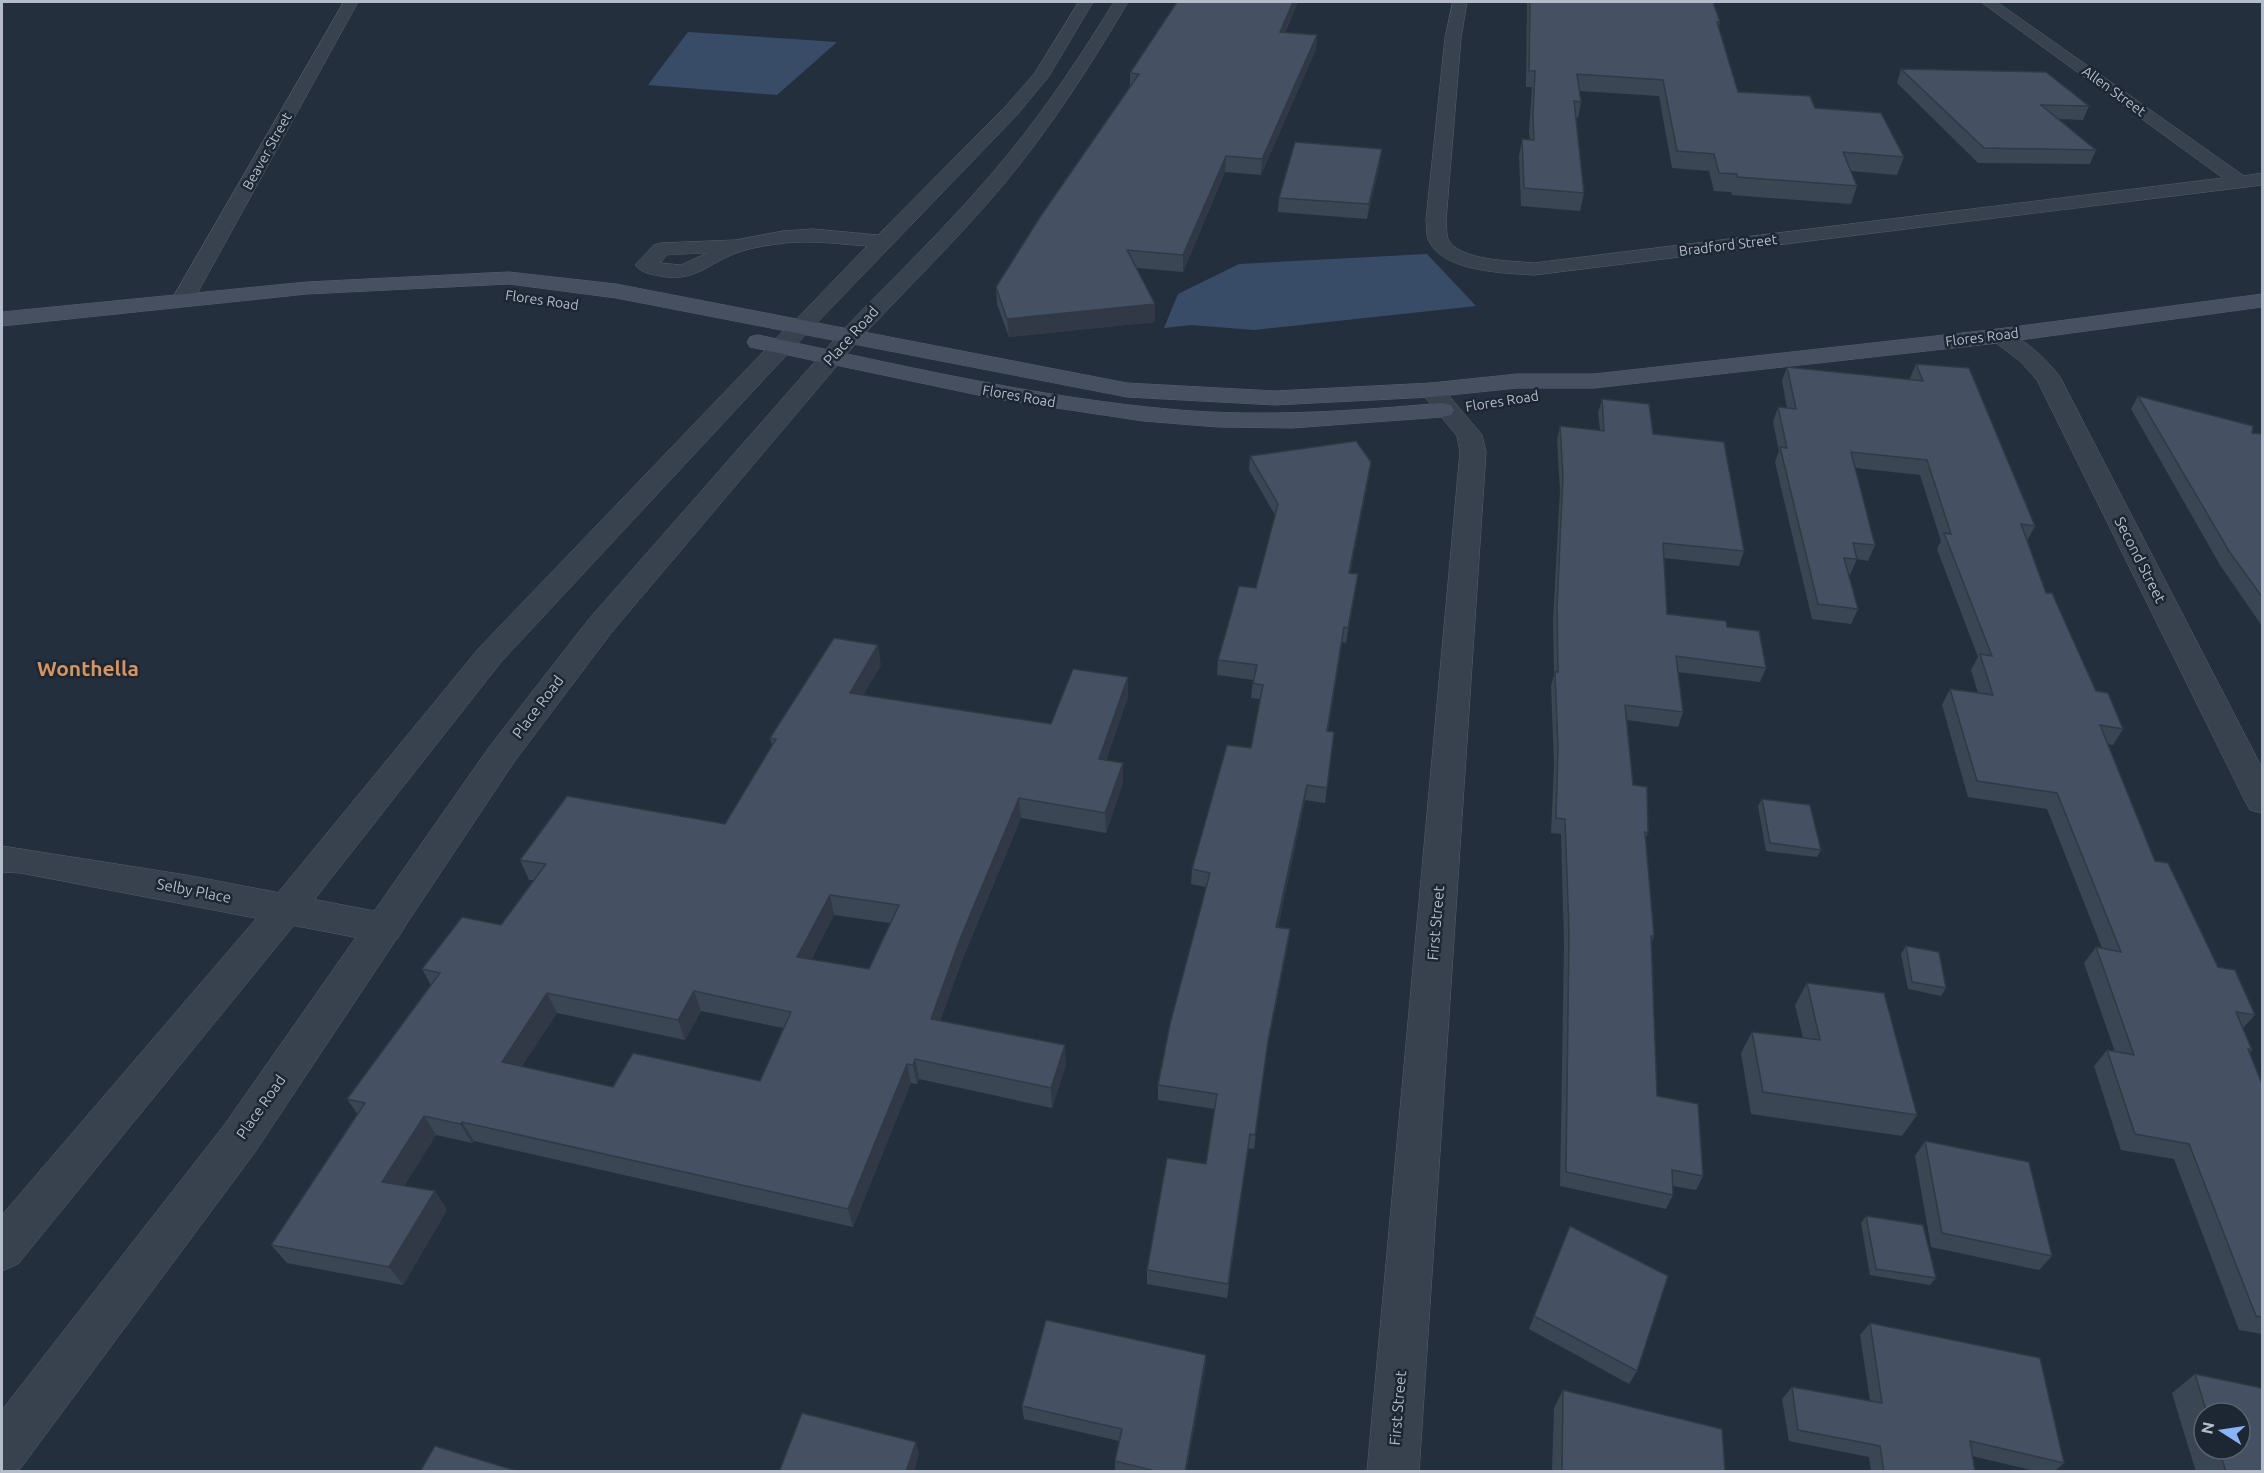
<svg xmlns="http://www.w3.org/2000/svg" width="2264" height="1473" font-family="Ubuntu,sans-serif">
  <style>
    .water { fill: #394c67 }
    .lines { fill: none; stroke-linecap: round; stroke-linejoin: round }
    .minor-casing { stroke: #565f6c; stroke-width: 1 }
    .tertiary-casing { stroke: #565f6c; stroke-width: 1 }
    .secondary-casing { stroke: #565f6c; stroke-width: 1 }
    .minor { fill: #38414e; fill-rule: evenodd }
    .tertiary { fill: #38414e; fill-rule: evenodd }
    .secondary { fill: #465061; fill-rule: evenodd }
    .wall { fill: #3b4654; fill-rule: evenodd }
    .shaded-wall { fill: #303945 }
    .building { fill: #455162; stroke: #303945; stroke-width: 1.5; fill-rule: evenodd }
    .labels { text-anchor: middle; stroke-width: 5; stroke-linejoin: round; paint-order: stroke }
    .far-street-label { font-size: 14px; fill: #b4bcc9; stroke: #1d2633 }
    .street-label { font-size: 15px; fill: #b4bcc9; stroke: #1d2633 }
    .district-label { font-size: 21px; font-weight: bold; fill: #d59563; stroke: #1d2633 }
  </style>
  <rect width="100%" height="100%" fill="#242f3e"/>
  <g class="water">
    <path d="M688,32l149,10 -60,53 -129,-10z"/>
    <path d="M1427,254l49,52 -222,24 -63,-5 -27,3 14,-34 61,-30z"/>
  </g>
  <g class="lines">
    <defs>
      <g id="minor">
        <path d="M344,2h14l-165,299 -3,5h-16l-3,-5z"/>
        <path d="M1079,2h14l-44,74 -32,39 -209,217h-16l-3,-5 78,-81c-28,-2 -55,-6 -83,-3 -14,2 -29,4 -42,8 -33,10 -46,34 -87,24 -7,-1 -15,-4 -20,-10l19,-20 7,-2 74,-3 48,-9 30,-2 65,6 127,-128 29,-33zM707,253l-26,12 -21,-2 7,-8z"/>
        <path d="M1114,2h14c-37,63 -77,125 -124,182 -46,55 -98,105 -147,158h-16l-3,-5 3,-5c57,-59 117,-116 169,-180 38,-47 72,-98 104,-150z"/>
        <path d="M1453,2h14l-6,36 -15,182c1,6 0,14 2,19 10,22 66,22 86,24l689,-85 -242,-176h16l247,174 18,-3v12l-728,90c-30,-2 -93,-3 -106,-36 -2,-6 -1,-13 -2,-19l19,-182z"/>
        <path d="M1998,329c23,6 48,29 62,48l202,391v45l-12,-3 -5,-9 -208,-421 -16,-18 -34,-26 3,-5z"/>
        <path d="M1431,383l9,2 42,50 4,17 -67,1020h-52l93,-1020 -3,-16 -38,-46 3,-5z"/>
        <path d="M2,846l184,29 199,38 13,5 6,10 -6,10 -13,5 -364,-70 -19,-1z"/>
      </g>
      <g id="tertiary">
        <path d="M800,320l8,2 3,5 -3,5 -307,330 -202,257 -281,345 -16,7v-56l271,-316 206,-251 313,-326z"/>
        <path d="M849,330l8,2 3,5 -3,5 -246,291 -97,129 -259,390 -235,317 -18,3v-62l223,-286 265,-378 99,-127 252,-287z"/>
      </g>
      <g id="secondary">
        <path d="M509,272l107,12 511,99 148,8 156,-8 86,-9h77l404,-45 264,-35v13l-264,36 -404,45h-77l-86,9 -156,8 -148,-8 -511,-99 -107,-14 -202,10 -305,32v-14l305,-30z"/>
        <path d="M758,335c139,29 278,63 421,75 87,7 176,1 263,-7l9,2 3,5 -3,5 -9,2 -150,11 -74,-1 -75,-6 -146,-22 -247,-52 -3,-5 3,-5z"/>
      </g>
    </defs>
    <use href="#minor" class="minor-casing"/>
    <use href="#tertiary" class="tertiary-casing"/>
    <use href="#secondary" class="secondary-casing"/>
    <use href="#minor" class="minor"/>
    <use href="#tertiary" class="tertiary"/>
    <use href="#secondary" class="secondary"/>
  </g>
  <g class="wall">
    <path d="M1177,2h121l-13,31 32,2 -1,14 -55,126 -36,-3 -42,100 -46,-4 18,54 -146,15 -12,-33 -1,-17 134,-201v-13z"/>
    <path d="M1527,2h186l7,20 -1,5 19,65 77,16 89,49 -7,18 -46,-4 6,15 -6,18 -119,-9 -1,-3 -17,-1 -5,-20 -37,-3 -13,-72 -80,-5 2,11 -3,16h-2l8,75 -4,18 -59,-5 -2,-50 3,-17h8l-1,-7 3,-45h-6z"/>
    <path d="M1901,69l188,37 -6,14 -24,-1 37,31 -6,14 -112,-1 -81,-80z"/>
    <path d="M1380,163l-13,56 -89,-7 1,-14z"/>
    <path d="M1916,364l119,162 -8,15 19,52 50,98 27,38 -10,16 -5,-1 47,117 63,106 37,48 -12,13 9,22 -2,3 12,31v250l-23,-4 -65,-171 -53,-9 -27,-84 13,-16 8,2 -31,-89 12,-16 6,1 -55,-139 -79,-12 -26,-92 8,-16 28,4 -7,-23 7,-13 -41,-108 4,-8 -21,-66 -65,-7 20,77 -7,16 -11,-2 -7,16h-1l9,34 -7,15 -39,-5 -37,-157 4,-11 -6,-29 5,-15 9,1 -5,-27 5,-14 123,13v-2z"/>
    <path d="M2138,396l114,37 10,1v192l-42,-61 -89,-156z"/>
    <path d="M1602,399l51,35 91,117 -5,15 -75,-8 3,56 60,13 39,41 -6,14 -82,-10 5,40 -5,15 -51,-7 6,65 15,48 -3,7 9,96 -3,8 6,152 46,80 -7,14 -23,-4v9l-7,14 -106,-23 4,-241 -3,-111 -10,-1 3,-69 -3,-78 3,-11 -1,-54 7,-131 -3,-50 3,-14 40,4 -2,-17z"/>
    <path d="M1250,456l119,20 -19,97 6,16 -10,54 -4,-1 -14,89 6,1 -9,71 -20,-3 -27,127 10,17 -22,111 -12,94 -6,-1 -21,150 -80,-14v-14l59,-106 9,-55 -57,-9v-15l48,-198 -15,-3 1,-15 59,-121 9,-49 -9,-1 2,-18 -36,-5 1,-15 38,-72 19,-73 -26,-45z"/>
    <path d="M881,665l-18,30 188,29 77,-27 -22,63 17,23 -17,50 -85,-15 -58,140 -23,63 126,44 -14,43 -133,-29 -2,5 -6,-1 -58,144 -379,-86 -2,2 -36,-8 -32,51 31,5 12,19 -44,75 -116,-22 -16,-18 87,-130 -11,-16 84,-114 -9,-16 79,-44 33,-45h-5l-9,-20 205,-36 47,-78 -2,-8zM834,915l56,8 -21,46 -58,-9zM701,1011l82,17 -23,53 -147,6 -91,-21 35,-53 128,27z"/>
    <path d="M1762,799l59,51 -4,7 -51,-6 -8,-45z"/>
    <path d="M1906,946l40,42 -5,8 -33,-7 -7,-35z"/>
    <path d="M1807,983l110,132 -15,21 -151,-22 -10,-61 11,-21 51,6 -8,-33z"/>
    <path d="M1925,1141l127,115 -13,14 -108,-23 -16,-91z"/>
    <path d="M1866,1216l70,62 -6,7 -60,-10 -9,-52z"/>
    <path d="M1570,1226l67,145 -8,13 -100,-55z"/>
    <path d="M1870,1323l194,140 -10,9h-15l-67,-16 3,16h-104l-2,-15 -80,-16 -7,-42 10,-12 78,14 -10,-66z"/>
    <path d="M1206,1355l-1,13 -19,104h-71v-11l4,-20 -95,-22 -2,-13z"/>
    <path d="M2195,1374l67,14v84h-66l-24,-79zM2204,1413h36v36h-36z"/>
    <path d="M1563,1390l162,82h-173l2,-64z"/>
  </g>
  <g class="shaded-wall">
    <path d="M1293,2h5l-19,44 1,-14z"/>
    <path d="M1317,35l-1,14 -55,126 1,-16z"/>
    <path d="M1382,149l-2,14 -13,56 2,-15z"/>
    <path d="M1226,156l-1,16 -42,100v-17z"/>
    <path d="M1155,304v18l-146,15 -2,-18z"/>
    <path d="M1371,462l-2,14 -22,111 2,-14z"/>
    <path d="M1358,574l-2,15 -10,54 2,-15z"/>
    <path d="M878,645l3,20 -28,48 -3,-20z"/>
    <path d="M1128,677v20l-29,82v-20z"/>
    <path d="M1123,763v20l-17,50 -1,-20z"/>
    <path d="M1307,785l-2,15 -30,142 1,-15z"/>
    <path d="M1019,798l2,20 -58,140 -29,80 -3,-19 29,-80z"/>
    <path d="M830,895l4,20 -31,62 -6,-20z"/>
    <path d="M1290,929l-2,15 -22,111 -12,94 14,-108z"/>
    <path d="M694,991l7,20 -16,29 -7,-20z"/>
    <path d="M547,993l10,20 -45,68 -10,-19z"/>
    <path d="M1065,1045l1,20 -14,43 -1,-20z"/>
    <path d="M915,1059l4,20 -2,5 -4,-19z"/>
    <path d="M907,1064l4,19 -58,144 -5,-18z"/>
    <path d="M424,1116l12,19 -41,65 -13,-18z"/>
    <path d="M462,1122l12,19 -2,2 -12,-19z"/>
    <path d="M435,1191l12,19 -44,75 -14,-18z"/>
    <path d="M1206,1355l-1,13 -19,104h-1z"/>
    <path d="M916,1442l3,12 -5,18h-8z"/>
  </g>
  <g class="building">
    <path d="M1177,2h116l-13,30 37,3 -55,124 -36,-3 -43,99 -56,-5 28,54 -148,15 -11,-32 44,-70 99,-143 -9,-1z"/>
    <path d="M1530,2h183l7,20h-3l21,70 72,4 5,12 66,5 23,44 -61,-5 14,34 -120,-9v-3l-18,-1 -5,-19 -37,-3 -14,-71 -86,-6 4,28 -7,-1 10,92 -60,-5 -2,-49 12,1 -1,-25 2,-44h-6z"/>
    <path d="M1901,69l145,3 43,34 -48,-1 55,45 -112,-2z"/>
    <path d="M1295,142l87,7 -13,55 -90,-6z"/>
    <path d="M1916,364l53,4 66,158 -14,-2 25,69h6l44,98 12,2 15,36 -23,-4 55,136 13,2 50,104 17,3 20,45 -19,-3 16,38 -4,-1 14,35v233l-6,-1 -67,-172 -54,-10 -28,-84 27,5 -38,-108 25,5 -64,-159 -80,-12 -27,-92 43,6 -13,-41 12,2 -48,-123 7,1 -24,-74 -76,-8 24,93 -22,-2 4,16 -13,-1 14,51 -40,-5 -38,-157 7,1 -9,-41 18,2 -9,-42 136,14z"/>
    <path d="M2138,396l115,30 -1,7 10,1v163l-33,-46z"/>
    <path d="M1602,399l47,5 4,30 71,8 20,109 -81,-8 4,71 59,7 1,6 32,4 7,37 -90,-12 7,56 -58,-7 8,80 14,2 1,46 -3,-1 9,104h-3l6,160 41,8 5,72 -31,-6 1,25 -107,-23 3,-242 -4,-111 -9,-1 2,-69 -3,-77h3l-1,-65 6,-131 -3,-50 44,5z"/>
    <path d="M1356,441l15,21 -22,111 9,1 -10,54 -4,-1 -17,104 7,1 -7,56 -20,-3 -31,142 14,2 -22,112 -13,94 -5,-1 -22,150 -81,-14 20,-112 39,6 11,-70 -59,-9 12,-61 40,-151 -18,-4 35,-124 24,3 12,-63 -10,-2 4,-18 -39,-5 21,-74 17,2 22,-84 -28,-48z"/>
    <path d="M834,638l44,7 -28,48 201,31 22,-55 55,8 -29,82 24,4 -18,50 -86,-15 -59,141 -29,80 134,26 -14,43 -136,-29 -2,6 -6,-1 -59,145 -386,-87 -2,2 -36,-8 -42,66 53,9 -46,76 -118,-22 94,-142 -18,-4 93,-126 -18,-4 40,-52 39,8 45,-61 -26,-4 47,-64 158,28 51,-85 -6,-1zM830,895l69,10 -30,64 -72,-12zM694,991l97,21 -31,69 -127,-28 -20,34 -111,-25 45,-69 131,27z"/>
    <path d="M1762,799l48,6 11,45 -51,-7z"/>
    <path d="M1906,946l33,6 7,36 -34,-6z"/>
    <path d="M1807,983l77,10 33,122 -154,-23 -11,-60 68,8z"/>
    <path d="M1925,1141l104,21 23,94 -110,-23z"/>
    <path d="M1866,1216l57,9 13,53 -60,-9z"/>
    <path d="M1570,1226l98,50 -31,95 -103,-55z"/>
    <path d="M1046,1320l160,35 -21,117h-26l-44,-11 7,-32 -100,-23z"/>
    <path d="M1870,1323l170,35 24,105 -94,-22 5,31h-91l-4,-26 -82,-16 -6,-43 90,16z"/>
    <path d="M2195,1374l67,14v84h-36l-7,-23h21v-36h-33z"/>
    <path d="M1563,1390l159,39 3,43h-163z"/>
    <path d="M802,1413l114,29 -10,30h-127z"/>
    <path d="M435,1446l85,26h-100z"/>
  </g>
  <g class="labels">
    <g class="far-street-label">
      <text transform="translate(2114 91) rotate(36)" y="5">Allen Street</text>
      <text transform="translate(267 151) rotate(-61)" y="5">Beaver Street</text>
      <text transform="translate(1728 245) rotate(-7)" y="5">Bradford Street</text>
      <text transform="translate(542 300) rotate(8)" y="5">Flores Road</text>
      <text transform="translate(1982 337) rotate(-7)" y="5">Flores Road</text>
      <text transform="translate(1019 396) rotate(10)" y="5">Flores Road</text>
      <text transform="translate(1502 401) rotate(-9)" y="5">Flores Road</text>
    </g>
    <g class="street-label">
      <text transform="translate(851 336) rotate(-48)" y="5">Place Road</text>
      <text transform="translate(2140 560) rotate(63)" y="5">Second Street</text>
      <text transform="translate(538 707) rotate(-53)" y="5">Place Road</text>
      <text transform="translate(194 891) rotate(11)" y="5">Selby Place</text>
      <text transform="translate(1436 923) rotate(-85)" y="5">First Street</text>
      <text transform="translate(261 1107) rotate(-55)" y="5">Place Road</text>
      <text transform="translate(1398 1408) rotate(-85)" y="5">First Street</text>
    </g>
    <g class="district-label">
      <text x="88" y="676">Wonthella</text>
    </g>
  </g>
  <rect width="2264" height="1473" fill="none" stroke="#b4bcc9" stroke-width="6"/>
  <g transform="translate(2222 1431) rotate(282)"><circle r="28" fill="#1d2633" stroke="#59626f" stroke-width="1.5"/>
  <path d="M0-4.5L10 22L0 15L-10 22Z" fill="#8ab4f8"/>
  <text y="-9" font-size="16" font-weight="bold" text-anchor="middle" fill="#b4bcc9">N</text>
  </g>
</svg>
